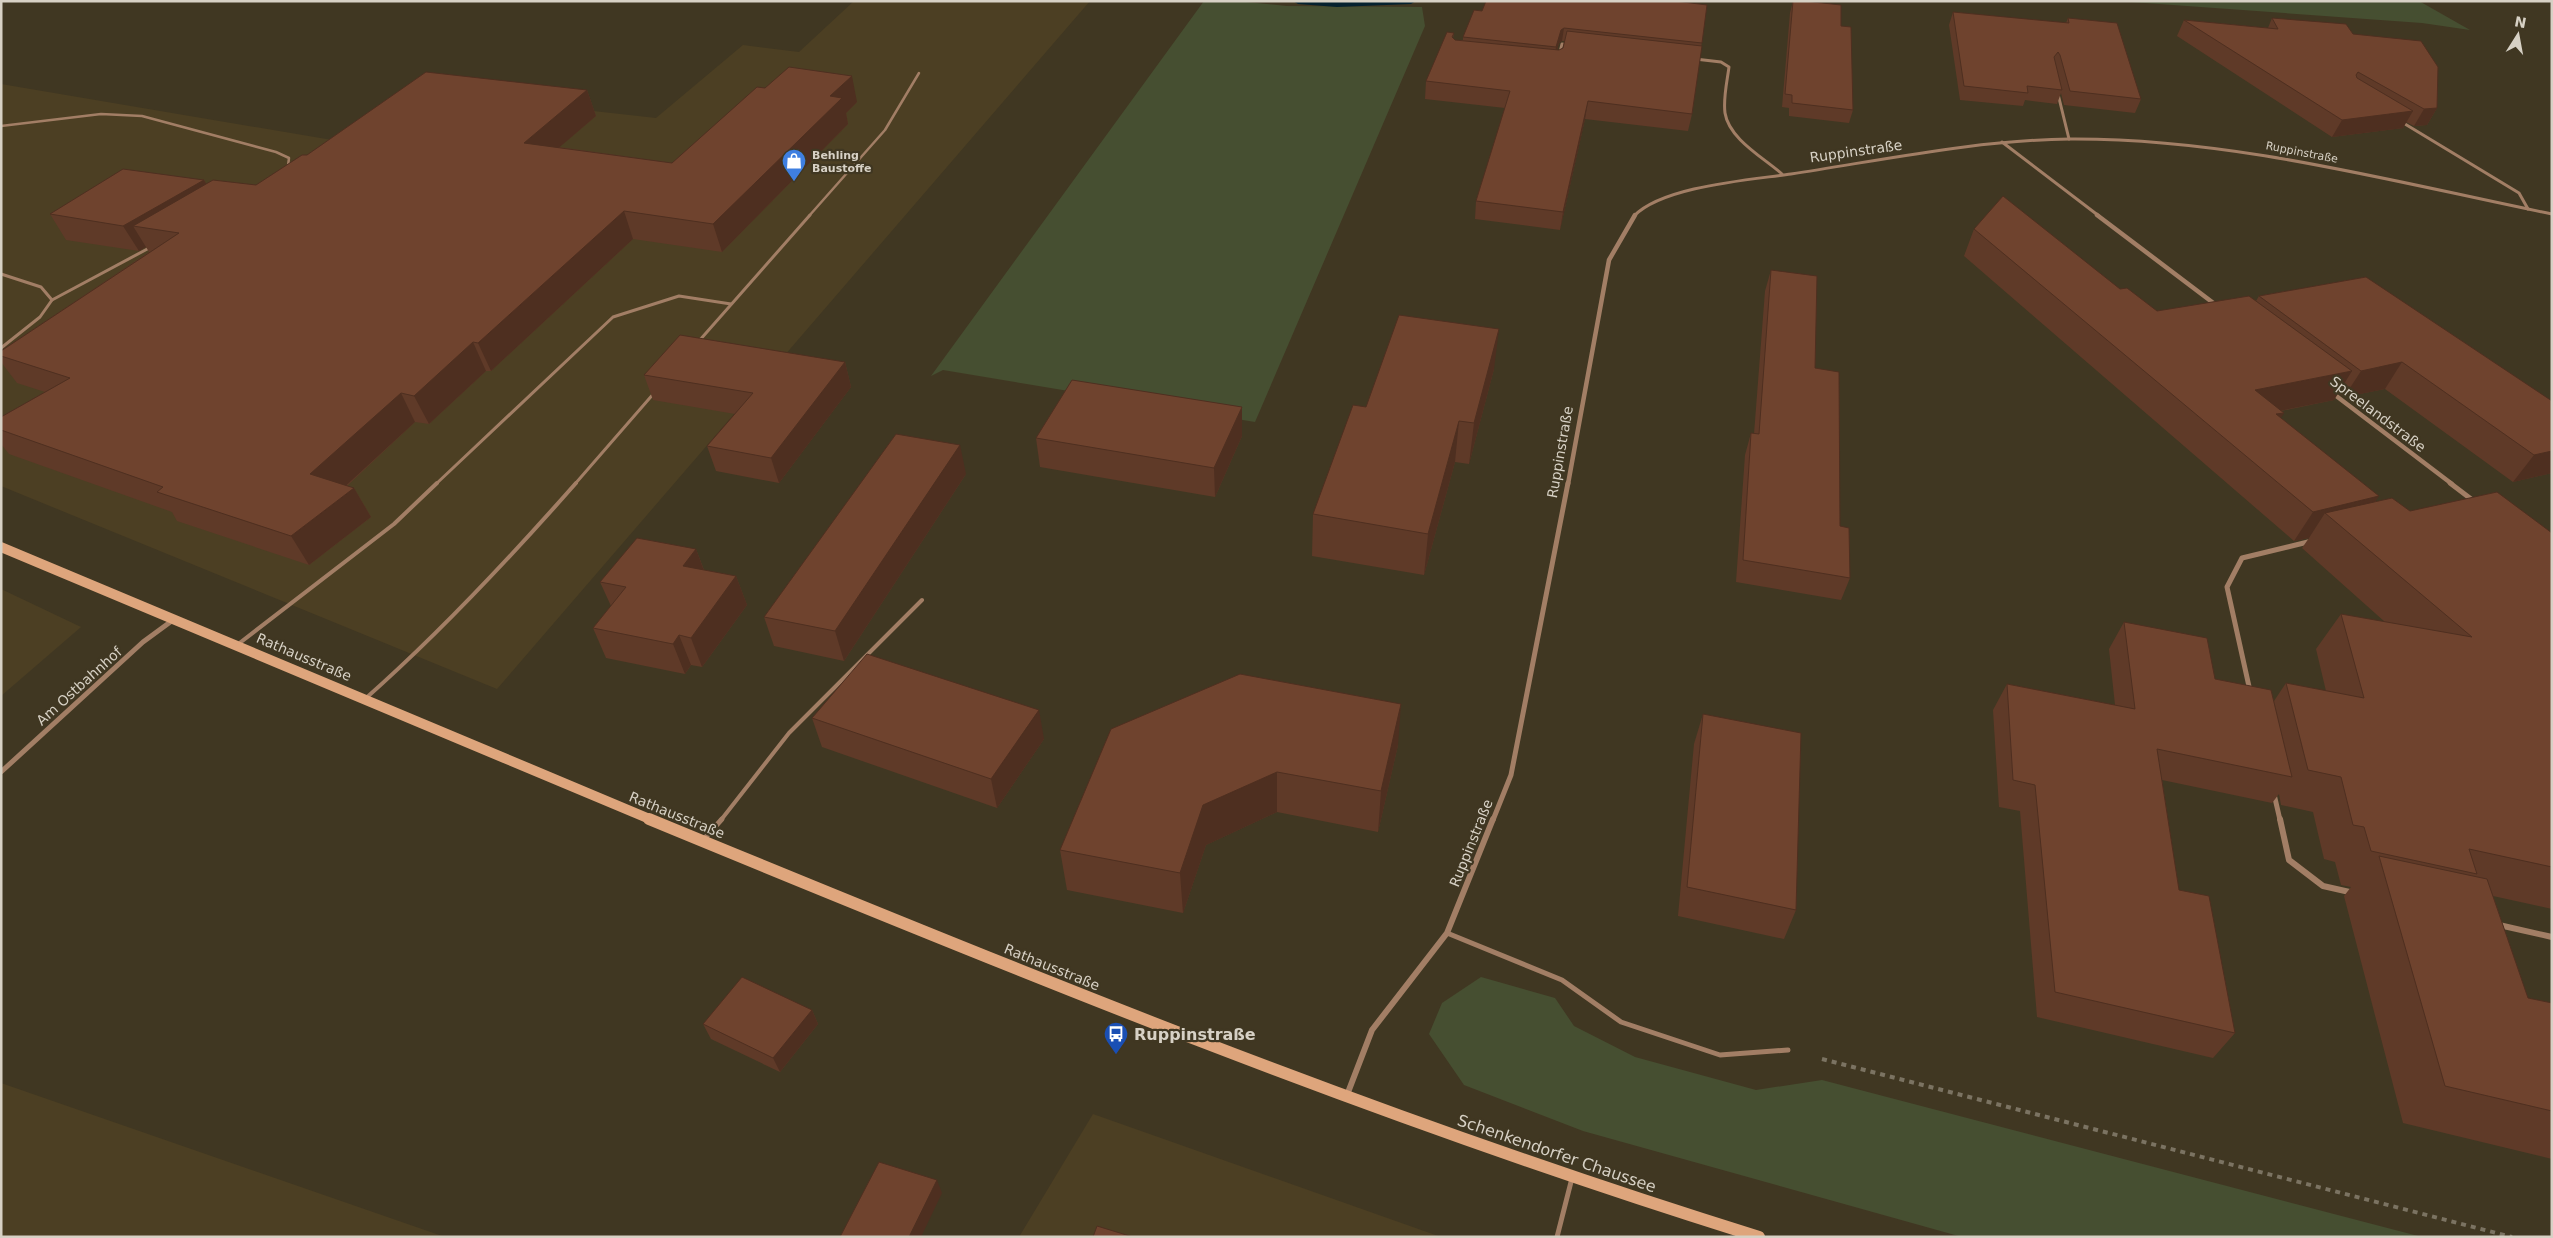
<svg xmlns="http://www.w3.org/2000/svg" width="2553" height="1238" font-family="'DejaVu Sans',sans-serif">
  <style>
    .built { fill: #4c3f23 }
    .green { fill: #464f31 }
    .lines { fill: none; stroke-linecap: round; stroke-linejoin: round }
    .stream { fill: #06222f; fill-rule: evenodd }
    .path { stroke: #7b7362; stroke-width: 4; stroke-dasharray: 5 5; stroke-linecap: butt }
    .lane-far3 { stroke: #a27e65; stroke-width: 2.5 }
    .lane-far2 { stroke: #a27e65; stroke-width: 3 }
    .lane-far1 { stroke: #a27e65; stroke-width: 4 }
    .lane { stroke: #a27e65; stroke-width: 5 }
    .street-far3 { stroke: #a27e65; stroke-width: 3 }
    .street-far2 { stroke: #a27e65; stroke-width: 4.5 }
    .street-far1 { stroke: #a27e65; stroke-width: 5 }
    .street { stroke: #a27e65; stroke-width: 6 }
    .secondary-far1 { stroke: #dea57c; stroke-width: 10 }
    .secondary { stroke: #dea57c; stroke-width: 12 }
    .wall { fill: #5f3a28; fill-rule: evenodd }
    .shaded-wall { fill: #4e2f20 }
    .building { fill: #6f432e; stroke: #4e2f20 }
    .labels { text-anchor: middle; stroke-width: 4.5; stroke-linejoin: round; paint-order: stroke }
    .far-street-label { font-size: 11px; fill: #d7d1c5; stroke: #403722 }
    .far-poi-label { font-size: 11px; font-weight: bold; fill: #d7d1c5; stroke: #403722; text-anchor: start }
    .street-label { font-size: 14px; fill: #d7d1c5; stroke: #403722 }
    .near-poi-label { font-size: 16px; font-weight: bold; fill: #d7d1c5; stroke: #403722; text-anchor: start }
    .near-street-label { font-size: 16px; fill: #d7d1c5; stroke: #403722 }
  </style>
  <rect width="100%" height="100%" fill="#403722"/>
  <g class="built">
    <path d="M854,1h236l-593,688 -496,-203v-402l337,57 75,-50 243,27 87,-73 56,7z"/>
    <path d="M1,589l80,38 -80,69z"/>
    <path d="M1,1083l444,154h-444z"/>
    <path d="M1093,1114l348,123h-422z"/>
  </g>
  <g class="green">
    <path d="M1204,1h32l51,5 135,1 3,19 -170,396 -312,-52 -12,6z"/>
    <path d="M2117,1h302l51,29 -48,-7z"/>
    <path d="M1481,977l74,21 19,28 61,31 121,33 66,-10 600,157h-460l-379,-106 -119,-46 -35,-51 13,-31z"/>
  </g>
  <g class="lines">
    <path class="stream" d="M1293,1h123l-5,3 -74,3 -39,-3z"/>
    <path class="path" d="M1822,1059l690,178"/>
    <g class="lane-far3">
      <path d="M1,126l100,-12 41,2 134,36 13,6 -1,8"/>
      <path d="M809,216l76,-86 34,-57"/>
    </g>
    <g class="lane-far2">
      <path d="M1,274l40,13 11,13 -12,17 -39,31"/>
      <path d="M52,300l99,-53"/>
      <path d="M699,341l111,-126"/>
      <path d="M436,484l177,-167 66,-21 52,8"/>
      <path d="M575,484l80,-92"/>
    </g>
    <g class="lane-far1">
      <path d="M237,645l157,-121 43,-41"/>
      <path d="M365,699c76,-67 144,-140 211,-216"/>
      <path d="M721,820l68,-87 133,-133"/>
    </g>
    <g class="lane">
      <path d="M705,838l17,-19"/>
      <path d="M1447,933l115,47 59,42 99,33 68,-5"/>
      <path d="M1557,1237l15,-59"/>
    </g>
    <g class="street-far3">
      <path d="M1559,56l3,-12 7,1"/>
      <path d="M1695,59l26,3 8,5c-2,15 -6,31 -4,46 4,26 39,45 57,61"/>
      <path d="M2058,94l11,45"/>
      <path d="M2400,121l119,72 9,16"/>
      <path d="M2002,142l97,74"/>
      <path d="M1634,216c29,-30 116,-36 157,-42 92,-14 186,-34 279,-35 163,-1 324,43 482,75"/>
    </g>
    <g class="street-far2">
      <path d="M2097,215l119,90"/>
      <path d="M2331,392l121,92"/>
      <path d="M1568,484l41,-224 26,-45"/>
    </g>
    <g class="street-far1">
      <path d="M2450,483l25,19"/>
      <path d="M2250,691l-23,-104 15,-29 70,-17"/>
      <path d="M1,772l142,-130 30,-22"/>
      <path d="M2274,794l6,26"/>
      <path d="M1493,820l18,-45 57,-292"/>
    </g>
    <g class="street">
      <path d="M2280,819l9,41 34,26 31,7"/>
      <path d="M2499,925l53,12"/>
      <path d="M1347,1095l25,-65 75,-97 46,-114"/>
    </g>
    <path class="secondary-far1" d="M1,547l651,273"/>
    <path class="secondary" d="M649,819c366,151 732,301 1110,418"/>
  </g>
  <g class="wall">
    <path d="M1793,1l48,25 12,84 -4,13 -60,-7v-8l-7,-1 8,-94z"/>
    <path d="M1707,5l-15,109 -4,17 -103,-12 -25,111 -85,-11 1,-18 29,-93 -80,-9 1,-18 28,-48 -1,5 2,2h8v-3l19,-26zM1562,41h2l-1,7 -4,2h-2l2,-7z"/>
    <path d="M1953,12l113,11 2,-5 73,81 -6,14 -71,-8 -3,-12 -4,11 -32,-4 -2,6 -63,-6 -11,-75z"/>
    <path d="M2272,18l81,16 84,74 -10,17 -13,1 -8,-4 -3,6 -71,9 -155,-101 7,-16 84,8z"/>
    <path d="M587,90l9,26 -37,31 113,16 185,-61 -11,11 2,11 -126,128 -89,-13 -142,132h-5l-57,53 -14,-2 -68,64 7,2 17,29 -62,48 -132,-44 -5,-9 -163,-58 -8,-10v-27l44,-25 -28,-9 -16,-21v-11l148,-99 -3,-5 -7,4 -73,-11 -16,-26 154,-34 2,4 50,1z"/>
    <path d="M1974,229l146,60 37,22 99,-10 3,-5 107,-19 186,196 -39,9 -128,-93 -41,8 -6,-4 -4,7 -53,11 -1,7 96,83 34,10 142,22v376l-59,-13 35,102 24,5v156l-149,-36 -59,-227 7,-9 -10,-2 -6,-23 -11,-3 -11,-47 -32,-7 -2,-11 -7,9 -110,-23 17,110 56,143 -22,25 -176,-41 -17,-206 -21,-4 -6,-97 14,-26 108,21 -6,-56 15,-27 91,57 59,22 12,-18 40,8 -10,-42 25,-35 44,8 -83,-74 7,-10 -15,3 -330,-285z"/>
    <path d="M1771,270l44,98 25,158 10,52 -9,22 -105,-18 9,-127 6,-22 3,1 11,-143z"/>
    <path d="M845,362l6,25 -72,96 -63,-12 -9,-25 28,-32 -82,-14 -9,-25z"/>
    <path d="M1494,369l-25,95 -14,-2 -31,113 -112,-19 1,-42 53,-107z"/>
    <path d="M1242,407v29l-27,61 -175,-30 -4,-29z"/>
    <path d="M966,474l-122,187 -70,-15 -10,-29z"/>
    <path d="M696,549l8,21 32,6 11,29 -45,62 -11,-2 -6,9 -79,-16 -13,-30 18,-22 -11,-24z"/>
    <path d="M1703,714l93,196 -12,29 -106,-23 16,-172z"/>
    <path d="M812,718l232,21 -47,69 -175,-61z"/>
    <path d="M1111,729l287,16 -20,87 -101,-20 -71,33 -23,68 -116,-23 -7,-40z"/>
    <path d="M812,1010l6,14 -38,48 -69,-33 -8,-15z"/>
  </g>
  <g class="shaded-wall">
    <path d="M1564,28l-2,13 -3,2 -5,17 2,-13 5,-17z"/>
    <path d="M852,76l5,26 -11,11 2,11 -126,128 -9,-28 117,-128z"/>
    <path d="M587,90l9,26 -62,53 -10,-26z"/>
    <path d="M1588,101l-3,18 -25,111 3,-18z"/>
    <path d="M2437,108l-10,17 -13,1 10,-17z"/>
    <path d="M2413,111l-10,17 -71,9 10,-17z"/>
    <path d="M204,180l14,25 -85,21 13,21 -7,4 -16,-25z"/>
    <path d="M624,211l9,28 -142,132 -13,-28z"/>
    <path d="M1499,329l-5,40 -25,95 5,-41z"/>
    <path d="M473,342l13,29 -57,53 -15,-28z"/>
    <path d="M845,362l6,25 -72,96 -8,-25z"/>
    <path d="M2402,362l-17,27 -41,8 17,-26z"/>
    <path d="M2352,371l-18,29 -95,19 16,-29z"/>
    <path d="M401,393l14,29 -88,81 -17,-29z"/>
    <path d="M1242,407v29l-27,61 -1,-29z"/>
    <path d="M2284,413l-18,29 10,-28z"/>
    <path d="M1459,421l-4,41 -31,113 4,-41z"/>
    <path d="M960,445l6,29 -122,187 -9,-30z"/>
    <path d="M2552,451v22l-39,9 21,-27z"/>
    <path d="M354,488l17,29 -62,48 -18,-29z"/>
    <path d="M2379,496l-20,30 -34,-13 -16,25 -15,3 19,-29z"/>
    <path d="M696,549l11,30 -24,-13z"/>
    <path d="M736,576l11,29 -45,62 -11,-29z"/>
    <path d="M679,635l12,30 -6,9 -12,-30z"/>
    <path d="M1401,704l-3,41 -20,87 3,-41z"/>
    <path d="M1039,710l5,29 -47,69 -6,-29z"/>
    <path d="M1277,772v40l-71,33 -23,68 -3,-40 23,-68z"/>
    <path d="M812,1010l6,14 -38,48 -7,-14z"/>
    <path d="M937,1180l5,13 -21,44h-12z"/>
  </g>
  <g class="building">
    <path d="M1486,1h189l32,4 -5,38 -138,-15 -3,2 -5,17 -93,-10 11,-27 8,1z"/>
    <path d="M1793,1h11l37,4v21l10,1 2,83 -61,-7v-8l-7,-1z"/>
    <path d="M1953,12l116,11 -1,-5 49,5 24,76 -71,-8 -10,-36 -2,-3 -4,5 8,33 -35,-4 1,7 -64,-7z"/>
    <path d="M2272,18l74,6 7,10 68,7 17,26 -1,41 -13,1 -66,-37 -2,3 1,3 56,33 -71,9 -158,-100 94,9z"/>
    <path d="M1567,31l135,15 -10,68 -104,-13 -25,111 -87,-11 34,-110 -84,-10 21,-49 7,1 -2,4 3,3 104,10 4,-2z"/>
    <path d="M789,67l63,9 -22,20 12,2 -129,126 -89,-13 -146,132 -5,-1 -59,54 -13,-3 -91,81 44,14 -63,48 -134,-44 6,-5 -162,-57v-13l69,-39 -69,-22v-5l178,-118 -46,-7 80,-46 43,5 46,-30h5l119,-83 161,18 -63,53 148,20 85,-76 8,1z"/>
    <path d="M123,169l81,11 -81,46 -73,-12z"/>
    <path d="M2003,196l117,93 7,-1 30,23 92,-15 103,75 -97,19 29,23 -8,1 103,82 -66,16 -339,-283z"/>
    <path d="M1771,270l46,6 -2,92 24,4 1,154 9,2 1,50 -107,-18 8,-127 8,1z"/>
    <path d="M2366,277l186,124v50l-18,4 -132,-93 -41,9 -102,-75z"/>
    <path d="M1399,315l100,14 -25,94 -15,-2 -31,113 -115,-20 40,-109 13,2z"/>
    <path d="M680,335l165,27 -74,96 -64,-12 46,-53 -109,-18z"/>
    <path d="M1072,380l170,27 -28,61 -178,-30z"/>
    <path d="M896,434l64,11 -125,186 -71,-14z"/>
    <path d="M2497,492l55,41v334l-83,-18 8,25 -106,-23 -7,-24 -11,-2 -12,-48 -33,-7 -22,-87 78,15 -23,-84 131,23 -147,-124 67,-15 18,13z"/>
    <path d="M637,538l59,11 -13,17 53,10 -45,62 -12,-3 -6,9 -80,-16 33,-41 -26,-5z"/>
    <path d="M2124,622l83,16 8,41 56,11 21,87 -135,-28 22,141 30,6 26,137 -180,-41 -20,-207 -22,-5 -6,-96 128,25z"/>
    <path d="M867,654l172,56 -48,69 -179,-61z"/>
    <path d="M1240,674l161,30 -20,87 -104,-19 -74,33 -23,68 -120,-23 51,-121z"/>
    <path d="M1703,714l98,19 -5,177 -109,-23z"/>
    <path d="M2379,856l108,23 41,119 24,5v108l-107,-25z"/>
    <path d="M742,977l70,33 -39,48 -70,-34z"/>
    <path d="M879,1162l58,18 -28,57h-69z"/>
    <path d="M1097,1226l36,11h-40z"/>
  </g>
  <defs>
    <symbol id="shop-pin" viewBox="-11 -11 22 30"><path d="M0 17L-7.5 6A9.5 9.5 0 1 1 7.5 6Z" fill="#3f7fe0" stroke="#403722"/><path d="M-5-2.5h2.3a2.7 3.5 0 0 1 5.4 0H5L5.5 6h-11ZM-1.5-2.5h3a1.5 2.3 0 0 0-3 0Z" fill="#fff"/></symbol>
    <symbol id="bus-pin" viewBox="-11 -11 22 30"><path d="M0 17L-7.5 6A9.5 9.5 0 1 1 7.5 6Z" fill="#1a4fb4" stroke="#403722"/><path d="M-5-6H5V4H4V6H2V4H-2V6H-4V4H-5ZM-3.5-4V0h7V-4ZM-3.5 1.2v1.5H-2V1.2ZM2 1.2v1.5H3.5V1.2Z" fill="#fff"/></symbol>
  </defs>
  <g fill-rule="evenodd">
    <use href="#shop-pin" x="780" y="147" width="28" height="38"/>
    <use href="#bus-pin" x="1102" y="1020" width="28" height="38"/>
  </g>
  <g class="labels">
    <g class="far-street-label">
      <text transform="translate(2302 152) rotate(11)" y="4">Ruppinstraße</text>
    </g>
    <g class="far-poi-label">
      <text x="812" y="159">Behling<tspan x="812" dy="13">Baustoffe</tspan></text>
    </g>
    <g class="street-label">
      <text transform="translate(1856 151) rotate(-8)" y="5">Ruppinstraße</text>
      <text transform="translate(2378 414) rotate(37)" y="5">Spreelandstraße</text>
      <text transform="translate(1560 452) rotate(-80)" y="5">Ruppinstraße</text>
      <text transform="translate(304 657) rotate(23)" y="5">Rathausstraße</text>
      <text transform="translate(79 686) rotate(-42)" y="5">Am Ostbahnhof</text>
      <text transform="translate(677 815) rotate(22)" y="5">Rathausstraße</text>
      <text transform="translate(1471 843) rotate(-68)" y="5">Ruppinstraße</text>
      <text transform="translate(1052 967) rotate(22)" y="5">Rathausstraße</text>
    </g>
    <g class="near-poi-label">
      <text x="1134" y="1040">Ruppinstraße</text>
    </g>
    <g class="near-street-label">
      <text transform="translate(1557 1153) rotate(19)" y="6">Schenkendorfer Chaussee</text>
    </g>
  </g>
  <rect width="2553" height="1238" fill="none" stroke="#d7d1c5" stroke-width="5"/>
  <g transform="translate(2518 35) rotate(11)" stroke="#403722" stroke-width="4" paint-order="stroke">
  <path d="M0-4L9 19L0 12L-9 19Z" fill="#d7d1c5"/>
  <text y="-8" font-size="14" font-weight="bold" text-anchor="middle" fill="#d7d1c5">N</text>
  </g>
</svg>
